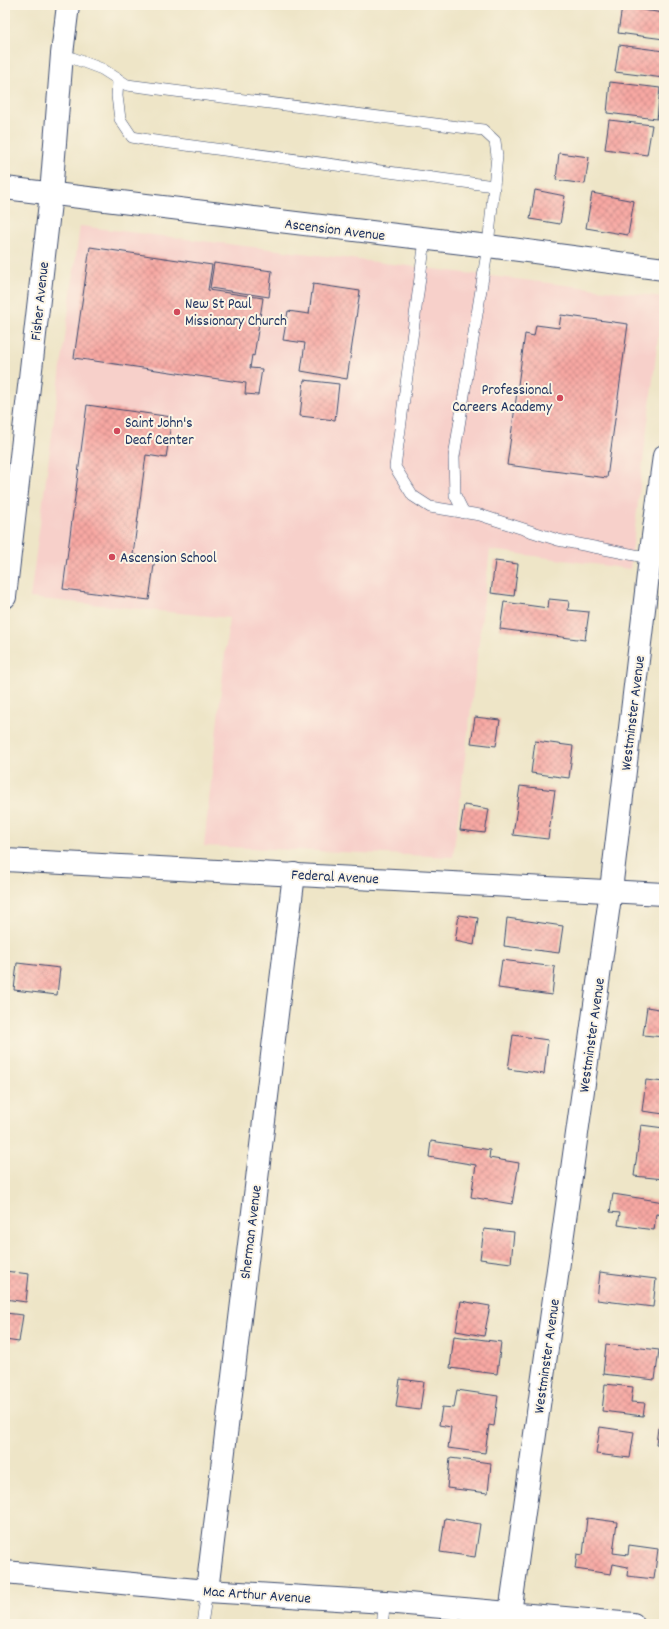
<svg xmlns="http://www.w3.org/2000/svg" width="669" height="1629" font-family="Dekko,sans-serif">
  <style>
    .built { fill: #f7d0ca }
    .industrial { fill: url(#industrial-grid) }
    .building { fill: url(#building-cross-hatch) }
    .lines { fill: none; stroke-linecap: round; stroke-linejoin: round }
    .service-casing { stroke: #3b4a6e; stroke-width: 12 }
    .minor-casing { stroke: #3b4a6e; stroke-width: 24 }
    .service { stroke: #fff; stroke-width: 11 }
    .minor { stroke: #fff; stroke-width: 22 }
    .poi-dot { fill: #d1495b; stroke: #fcf5e5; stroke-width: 1.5 }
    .labels { text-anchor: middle; stroke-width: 4; stroke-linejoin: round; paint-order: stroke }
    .street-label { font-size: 15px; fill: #1b2f5e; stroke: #fcf5e5 }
    .poi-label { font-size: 15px; fill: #1b2f5e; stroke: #fcf5e5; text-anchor: start }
  </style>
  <defs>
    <pattern id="industrial-grid" width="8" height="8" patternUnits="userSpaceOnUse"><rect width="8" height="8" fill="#d2bec2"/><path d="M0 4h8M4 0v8" fill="none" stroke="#aa9ba1"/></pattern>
    <pattern id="building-cross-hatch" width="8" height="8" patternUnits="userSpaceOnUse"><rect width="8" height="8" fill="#f8a8a3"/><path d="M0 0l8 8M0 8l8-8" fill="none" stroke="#c88988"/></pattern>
  </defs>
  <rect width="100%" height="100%" fill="#fcf5e5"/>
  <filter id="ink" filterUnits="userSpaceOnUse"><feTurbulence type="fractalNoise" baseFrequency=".025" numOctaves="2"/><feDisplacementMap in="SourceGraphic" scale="8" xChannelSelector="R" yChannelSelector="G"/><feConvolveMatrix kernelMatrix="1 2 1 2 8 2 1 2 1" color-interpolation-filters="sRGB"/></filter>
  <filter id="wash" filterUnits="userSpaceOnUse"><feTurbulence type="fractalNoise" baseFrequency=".012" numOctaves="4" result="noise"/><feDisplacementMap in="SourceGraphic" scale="16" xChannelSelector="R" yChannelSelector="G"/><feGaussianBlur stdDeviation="0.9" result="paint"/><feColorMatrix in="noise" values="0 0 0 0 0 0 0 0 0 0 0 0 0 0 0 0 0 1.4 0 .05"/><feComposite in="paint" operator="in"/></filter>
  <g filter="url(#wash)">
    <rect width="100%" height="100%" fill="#eee5c7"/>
    <path class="built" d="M80,226l583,71 -33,272 -140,-19 -37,307 -249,-11 25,-228 -199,-20z"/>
    <path class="industrial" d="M5,1620l52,4h-52z"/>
    <g id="blocks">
      <g class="building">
        <path d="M622,7l42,6v26l-46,-6z"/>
        <path d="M619,45l45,6v27l-49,-6z"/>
        <path d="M610,82l50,6 -3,31 -50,-6z"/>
        <path d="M609,120l43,5 -5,30 -42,-6z"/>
        <path d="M559,153l30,4 -4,27 -29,-4z"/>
        <path d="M535,190l30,6 -5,28 -30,-5z"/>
        <path d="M592,193l42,8 -6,34 -42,-7z"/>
        <path d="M90,247l122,18 -4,25 55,8 -9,58 -2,-1 -2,13 12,1 -4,26 -13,-1 1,-11 -172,-25z"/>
        <path d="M214,263l58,8 -3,26 -59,-9z"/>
        <path d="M313,284l47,7 -13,88 -46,-8 4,-28 -22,-3 5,-29 21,3z"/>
        <path d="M561,315l67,9 -21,154 -100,-13 18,-131 9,2 2,-11 23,3z"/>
        <path d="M304,380l35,4 -4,36 -35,-4z"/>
        <path d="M87,405l85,12 -6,41 -20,-3 -13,100 22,3 -6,42 -86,-11z"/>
        <path d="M495,561l23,3 -4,32 -23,-3z"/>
        <path d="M549,599l20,2 -1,9 21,2 -4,28 -85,-11 4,-27 44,6z"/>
        <path d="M475,717l25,3 -4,26 -25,-3z"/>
        <path d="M535,741l38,5 -4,32 -38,-5z"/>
        <path d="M520,786l35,4 -7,49 -35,-4z"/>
        <path d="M464,805l25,4 -4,24 -25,-3z"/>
        <path d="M459,915l19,3 -4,27 -19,-4z"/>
        <path d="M507,918l56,8 -4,27 -55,-7z"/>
        <path d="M502,960l53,7 -3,28 -54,-7z"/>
        <path d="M17,963l43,5 -3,27 -43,-5z"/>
        <path d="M647,1007l17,3v27l-21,-2z"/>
        <path d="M513,1035l35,5 -4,34 -36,-5z"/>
        <path d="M646,1080l18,2v32l-22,-3z"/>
        <path d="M641,1125l23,3v51l-30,-3z"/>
        <path d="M431,1141l59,9 -1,8 30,5 -7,41 -41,-7 5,-32 -47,-8z"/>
        <path d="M613,1194l51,8v13l-8,-1 -2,16 -36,-5 2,-12 -10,-1z"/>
        <path d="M484,1229l30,3 -3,31 -31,-4z"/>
        <path d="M5,1271l24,3 -3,28 -21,-3z"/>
        <path d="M600,1272l56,7 -3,28 -56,-7z"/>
        <path d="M461,1301l29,5 -6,30 -28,-5z"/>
        <path d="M5,1313l18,2 -4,27 -14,-2z"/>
        <path d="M454,1336l47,6 -4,32 -47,-6z"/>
        <path d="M606,1344l53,6 -4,30 -52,-6z"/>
        <path d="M400,1379l24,3 -4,28 -24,-3z"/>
        <path d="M605,1384l28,3 -2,15 14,1 -2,13 -41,-5z"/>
        <path d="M457,1390l41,6 -4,30 -5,-1 -4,28 -37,-5 3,-21 -12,-2 3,-18 12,1z"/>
        <path d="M600,1427l34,5 -4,26 -34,-4z"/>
        <path d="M658,1428l6,1v16l-8,-1z"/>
        <path d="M450,1458l41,5 -3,30 -41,-5z"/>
        <path d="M445,1518l35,6 -5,33 -35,-5z"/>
        <path d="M587,1518l30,4 -4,31 15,2 1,-10 29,4 -4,30 -27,-3 1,-9 -15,-3 -2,10 -36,-5 2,-15 6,1z"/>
      </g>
    </g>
  </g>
  <g filter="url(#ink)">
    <use href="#blocks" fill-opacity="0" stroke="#3b4a6e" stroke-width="1"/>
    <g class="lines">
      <defs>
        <g id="service">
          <path d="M62,54l40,15 25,16 356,45 12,11 2,15 -9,90 -34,211 1,38 9,18"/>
          <path d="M118,79l-1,17 3,23 12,18 16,3 346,46"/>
          <path d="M425,240l-30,227 18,29 17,11 50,8 78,25 92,18"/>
          <path d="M202,1624l5,-33"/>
          <path d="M382,1624l3,-22"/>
        </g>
        <g id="minor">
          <path d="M5,188l483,58 176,23"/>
          <path d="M5,597l46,-403 11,-140 6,-49"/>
          <path d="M5,860l659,34"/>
          <path d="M5,1572l202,19 178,11 248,22"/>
          <path d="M207,1591l87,-717"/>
          <path d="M510,1613l101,-723 39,-332 14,-102"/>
        </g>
      </defs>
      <use href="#service" class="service-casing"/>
      <use href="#minor" class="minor-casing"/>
      <use href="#service" class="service"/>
      <use href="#minor" class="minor"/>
    </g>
  </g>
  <g class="poi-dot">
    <circle cx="177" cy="312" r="4"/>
    <circle cx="560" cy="398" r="4"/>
    <circle cx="117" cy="431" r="4"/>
    <circle cx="112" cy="557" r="4"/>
  </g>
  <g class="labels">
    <g class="street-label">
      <text transform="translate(335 229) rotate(7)" y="5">Ascension Avenue</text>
      <text transform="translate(39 301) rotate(-84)" y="5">Fisher Avenue</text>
      <text transform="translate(632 713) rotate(-83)" y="5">Westminster Avenue</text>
      <text transform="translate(335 876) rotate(3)" y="5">Federal Avenue</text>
      <text transform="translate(591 1035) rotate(-82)" y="5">Westminster Avenue</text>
      <text transform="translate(250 1232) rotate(-83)" y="5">Sherman Avenue</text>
      <text transform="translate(546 1356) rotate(-82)" y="5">Westminster Avenue</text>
      <text transform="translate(257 1594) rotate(4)" y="5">Mac Arthur Avenue</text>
    </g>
    <g class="poi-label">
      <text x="185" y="308">New St Paul<tspan x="185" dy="17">Missionary Church</tspan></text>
      <text x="552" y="394" text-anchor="end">Professional<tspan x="552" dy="17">Careers Academy</tspan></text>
      <text x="125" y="427">Saint John's<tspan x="125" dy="17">Deaf Center</tspan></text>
      <text x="120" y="562">Ascension School</text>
    </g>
  </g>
  <rect width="669" height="1629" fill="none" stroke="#fcf5e5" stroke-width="20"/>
</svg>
